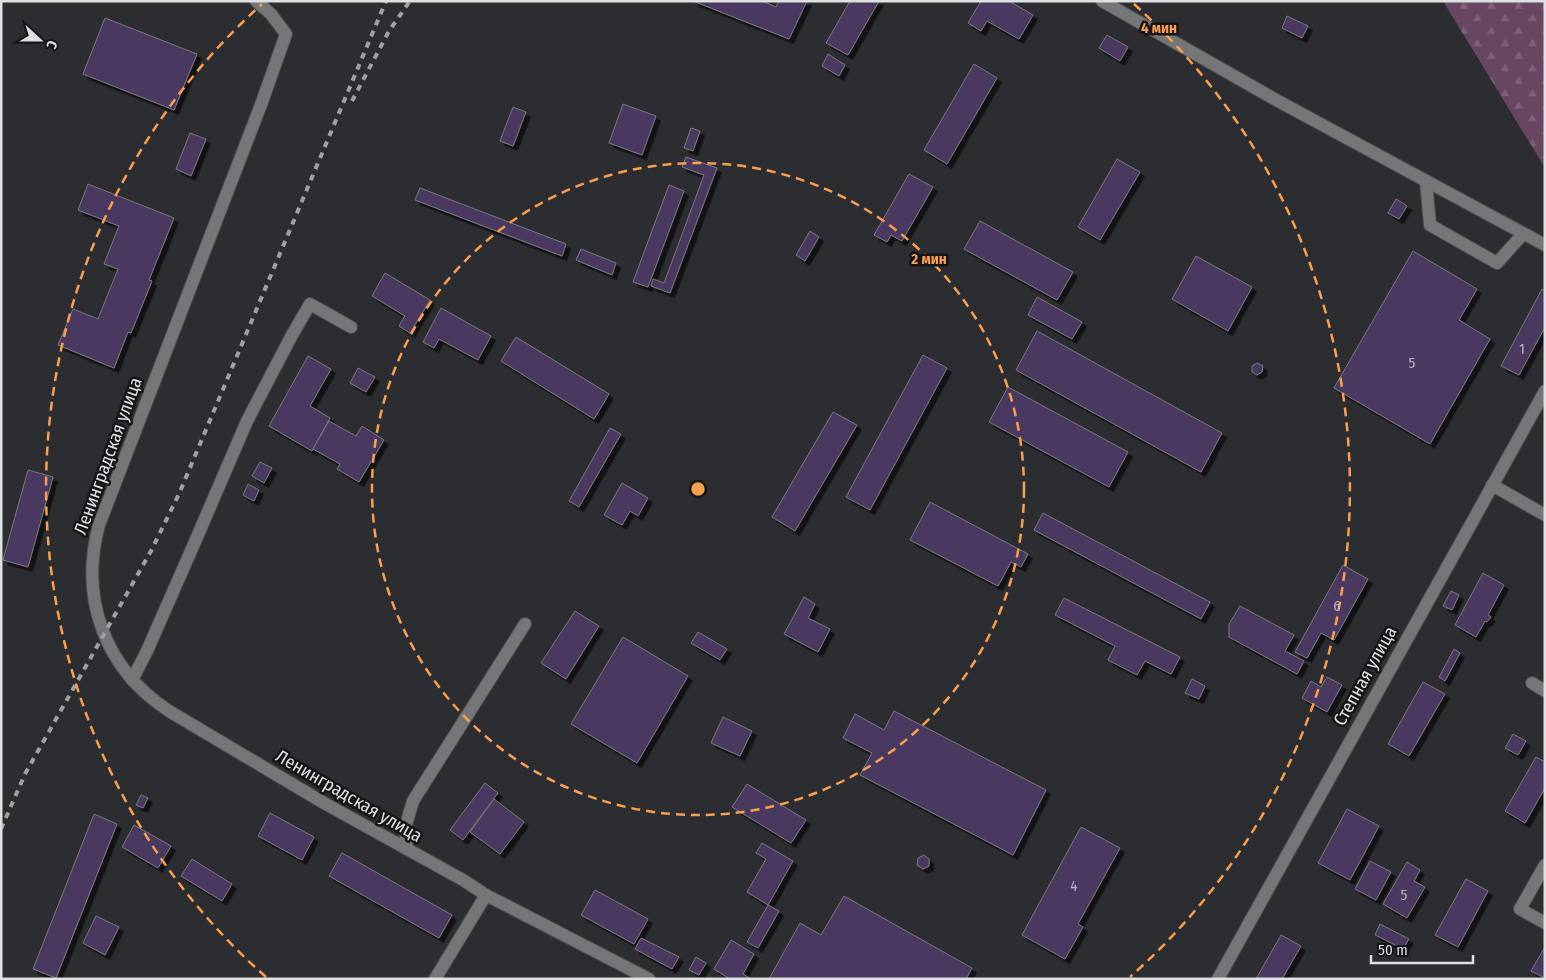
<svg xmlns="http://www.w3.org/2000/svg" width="1546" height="980" font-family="'Fira Sans Condensed',sans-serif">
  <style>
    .forest { fill: url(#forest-firs) }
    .building { fill: #4a385f; stroke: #7a797d; filter: url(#shadow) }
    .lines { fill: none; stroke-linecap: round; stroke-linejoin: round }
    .minor-casing { stroke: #494a4d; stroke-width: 14 }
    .minor { stroke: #747677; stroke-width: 12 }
    .rail { stroke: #a0a1a3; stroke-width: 4; stroke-dasharray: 6 6; stroke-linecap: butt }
    .ring { fill: none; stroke: #fa9f4e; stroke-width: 2.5; stroke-dasharray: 9 6 }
    .labels { text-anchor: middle; stroke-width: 5; stroke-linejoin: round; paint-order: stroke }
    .number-label { font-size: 15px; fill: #bab6c1 }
    .street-label { font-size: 18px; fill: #dfe0e2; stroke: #151517 }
    .centre { fill: #fa9f4e; stroke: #151517; stroke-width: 2.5 }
    .ring-label { font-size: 15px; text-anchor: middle; font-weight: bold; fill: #fa9f4e; stroke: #151517; stroke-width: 5; stroke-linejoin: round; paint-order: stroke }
  </style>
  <defs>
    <pattern id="forest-firs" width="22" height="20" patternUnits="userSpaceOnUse" patternTransform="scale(1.25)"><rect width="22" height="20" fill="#684662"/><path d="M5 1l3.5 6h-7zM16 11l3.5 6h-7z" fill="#7d6078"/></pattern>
    <filter id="shadow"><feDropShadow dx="4.5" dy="4.5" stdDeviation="0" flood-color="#0009"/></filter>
  </defs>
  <rect width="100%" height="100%" fill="#2c2d31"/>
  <path class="forest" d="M1443,1h102v167z"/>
  <g class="building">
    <path d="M693,1h69l14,6 3,-6h28l-18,38z"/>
    <path d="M850,1h29l-31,54 -22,-12z"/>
    <path d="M981,1h28l24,14 -14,24 -32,-18 -6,10 -13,-8z"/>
    <path d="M1287,16l21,10 -6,12 -20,-10z"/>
    <path d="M105,18l92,36 -23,56 -91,-36z"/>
    <path d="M1107,35l21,12 -8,14 -21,-13z"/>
    <path d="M828,54l17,11 -6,11 -17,-10z"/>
    <path d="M974,64l23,14 -50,86 -23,-14z"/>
    <path d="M623,104l33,12 -14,39 -33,-12z"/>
    <path d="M513,107l13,5 -13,34 -13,-5z"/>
    <path d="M691,128l9,3 -7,20 -9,-3z"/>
    <path d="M190,133l16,6 -15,37 -15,-7z"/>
    <path d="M686,157l31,11 -47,125 -19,-7 2,-7 11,4 40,-108 -22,-8z"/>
    <path d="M1117,159l23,13 -40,68 -22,-13z"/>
    <path d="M909,174l24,13 -31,54 -11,-6 -4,7 -13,-7z"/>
    <path d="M88,184l86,34 -25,62 3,1 -21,52 -3,-1 -14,36 -56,-23 15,-36 25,10 20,-50 -14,-5 15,-38 -41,-16z"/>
    <path d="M669,185l15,6 -36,96 -15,-5z"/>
    <path d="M420,188l146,56 -4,12 -147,-56z"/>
    <path d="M1396,199l11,7 -8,13 -11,-6z"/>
    <path d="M980,221l93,51 -16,28 -93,-51z"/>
    <path d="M810,231l9,6 -14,24 -9,-6z"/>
    <path d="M581,249l35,14 -4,12 -36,-15z"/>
    <path d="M1413,251l64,38 -18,31 31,19 -60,105 -96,-56z"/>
    <path d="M1196,256l56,31 -24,44 -56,-32z"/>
    <path d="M385,273l45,27 -20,33 -11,-7 6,-10 -33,-20z"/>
    <path d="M1542,289l3,2v36l-26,48 -18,-9z"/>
    <path d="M1037,297l45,25 -10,17 -44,-24z"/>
    <path d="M441,308l50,28 -13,24 -39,-21 -5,9 -11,-6z"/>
    <path d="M1037,331l185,102 -21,39 -185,-102z"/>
    <path d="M516,337l93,57 -15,25 -93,-58z"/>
    <path d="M923,355l24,13 -77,142 -24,-13z"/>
    <path d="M308,356l23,13 -21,37 20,12 -18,33 -43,-25z"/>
    <path d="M1257,363l6,3 -1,6 -5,3 -5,-3v-6z"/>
    <path d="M358,368l17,9 -9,15 -16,-9z"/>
    <path d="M1008,387l120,65 -19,35 -120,-65z"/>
    <path d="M833,412l24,13 -62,106 -23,-14z"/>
    <path d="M329,421l27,15 6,-10 22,14 -25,42 -22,-13 3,-5 -27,-15z"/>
    <path d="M610,428l11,6 -42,73 -10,-6z"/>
    <path d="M260,462l12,6 -8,15 -12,-7z"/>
    <path d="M28,470l25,7 -25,90 -25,-7z"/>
    <path d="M622,483l26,15 -10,18 -8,-5 -8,14 -18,-10z"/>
    <path d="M248,484l11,6 -5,11 -11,-6z"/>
    <path d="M930,502l98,52 -7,13 -10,-5 -13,24 -88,-46z"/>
    <path d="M1043,513l167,89 -9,17 -167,-89z"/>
    <path d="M1343,565l25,14 -34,61 -13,-7 -14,25 -12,-6z"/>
    <path d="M1483,573l21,12 -16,30 3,2 -4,5 -2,-1 -9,16 -21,-12z"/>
    <path d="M1451,591l8,4 -7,15 -9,-4z"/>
    <path d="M804,597l11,7 -7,14 22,11 -12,23 -34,-18z"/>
    <path d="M1064,598l116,59 -9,17 -26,-13 -8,14 -29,-15 7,-14 -60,-31z"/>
    <path d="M1240,606l54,29 -9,16 19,10 -7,13 -68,-37v-13z"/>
    <path d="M575,611l24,15 -33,53 -25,-16z"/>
    <path d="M698,632l29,17 -7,11 -29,-17z"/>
    <path d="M623,637l65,39 -51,87 -66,-39z"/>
    <path d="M1454,649l6,4 -15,28 -6,-4z"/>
    <path d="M1327,677l15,8 -15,27 -25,-14 9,-17 10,6z"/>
    <path d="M1192,679l13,7 -6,13 -14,-6z"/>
    <path d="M1423,682l22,12 -36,62 -21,-12z"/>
    <path d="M894,711l152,79 -33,65 -153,-80 12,-22 -29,-15 12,-24 29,16z"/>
    <path d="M723,717l29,14 -12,25 -29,-13z"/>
    <path d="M1513,734l13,7 -8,14 -13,-7z"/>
    <path d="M1536,757l9,5v26l-20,35 -20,-12z"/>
    <path d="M485,783l13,10 -35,47 -13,-10z"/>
    <path d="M747,784l59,36 -15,23 -59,-36z"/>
    <path d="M141,795l7,3 -5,10 -7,-3z"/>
    <path d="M494,799l30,23 -24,32 -30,-22z"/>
    <path d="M1347,809l32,17 -29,54 -32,-17z"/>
    <path d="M270,813l44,24 -12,23 -44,-24z"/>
    <path d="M94,814l23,10 -61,154 -23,-9z"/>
    <path d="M134,825l37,21 -13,22 -36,-21z"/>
    <path d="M1081,827l39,21 -42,76 5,3 -18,32 -43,-24z"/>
    <path d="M762,843l31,18 -25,44 -21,-13 19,-33 -10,-6z"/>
    <path d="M342,853l110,62 -13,23 -110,-62z"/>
    <path d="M924,855l5,4v7l-6,3 -6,-4 1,-7z"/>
    <path d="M192,859l40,25 -10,17 -41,-25z"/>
    <path d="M1370,861l21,11 -15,28 -21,-11z"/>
    <path d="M1407,862l13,8 -6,11 11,6 -18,31 -24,-14z"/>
    <path d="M1466,879l22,12 -30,56 -23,-12z"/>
    <path d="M595,890l53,29 -14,25 -53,-29z"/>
    <path d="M844,896l128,72 -6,11h-197l31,-56 21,12z"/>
    <path d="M768,905l11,6 -21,37 -11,-6z"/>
    <path d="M96,916l23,11 -14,28 -22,-12z"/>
    <path d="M1380,924l29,15 -6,10 -28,-14z"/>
    <path d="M1281,935l20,11 -19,33h-26z"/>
    <path d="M641,938l38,19 -7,12 -37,-20z"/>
    <path d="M731,940l23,14 -11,20 8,5h-21l-16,-10z"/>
    <path d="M1545,947v31l-14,-7z"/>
    <path d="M696,957l10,6 -7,12 -10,-5z"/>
  </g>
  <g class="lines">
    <defs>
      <g id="minor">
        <path d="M256,1l15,13 15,20 -24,68 -163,423c-20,74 6,144 70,186l155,92 139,77 23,15 163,84"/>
        <path d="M1102,1l176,100 267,144"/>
        <path d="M1426,181l4,44 67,38 26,-29"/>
        <path d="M1492,485l53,30"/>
        <path d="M132,680l15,-29 47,-107 53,-123 45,-86 18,-31 41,23"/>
        <path d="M1532,683l13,8"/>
        <path d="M407,849l-2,-21 8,-27 112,-177"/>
        <path d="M1545,865l-25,44 25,14"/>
        <path d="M435,979l51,-84"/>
        <path d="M1218,979l327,-588"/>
      </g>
    </defs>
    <use href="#minor" class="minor-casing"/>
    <use href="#minor" class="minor"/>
    <g class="rail">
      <path d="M352,101l37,-70 21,-30"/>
      <path d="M1,829l24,-55 126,-223 28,-57 207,-493"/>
    </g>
  </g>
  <g class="ring">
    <circle cx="698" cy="489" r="326"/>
    <path d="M266 977A652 652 0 0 1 262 4M1134 4A652 652 0 0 1 1130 977"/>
  </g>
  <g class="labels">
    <g class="number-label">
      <text x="1522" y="354">1</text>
      <text x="1412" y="368">5</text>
      <text x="1337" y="611">6</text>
      <text x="1074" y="891">4</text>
      <text x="1404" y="900">5</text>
    </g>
    <g class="street-label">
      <text transform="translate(108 456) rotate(-70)" y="6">Ленинградская улица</text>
      <text transform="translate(1365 676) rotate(-61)" y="6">Степная улица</text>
      <text transform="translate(349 796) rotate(30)" y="6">Ленинградская улица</text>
    </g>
  </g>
  <circle cx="698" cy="489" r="8" class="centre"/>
  <g class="ring-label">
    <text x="1159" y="33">4 мин</text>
    <text x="929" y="264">2 мин</text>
  </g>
  <rect width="1546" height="980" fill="none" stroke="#dfe0e2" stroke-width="5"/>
  <g transform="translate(40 40) rotate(111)" stroke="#151517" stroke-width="4" paint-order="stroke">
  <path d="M0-4L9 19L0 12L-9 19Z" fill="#dfe0e2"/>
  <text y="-8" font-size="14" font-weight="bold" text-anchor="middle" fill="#dfe0e2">С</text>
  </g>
  <path d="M1371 955v8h102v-8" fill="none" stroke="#dfe0e2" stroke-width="2.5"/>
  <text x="1378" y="955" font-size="15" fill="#dfe0e2" stroke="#151517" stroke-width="4" paint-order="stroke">50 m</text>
</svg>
